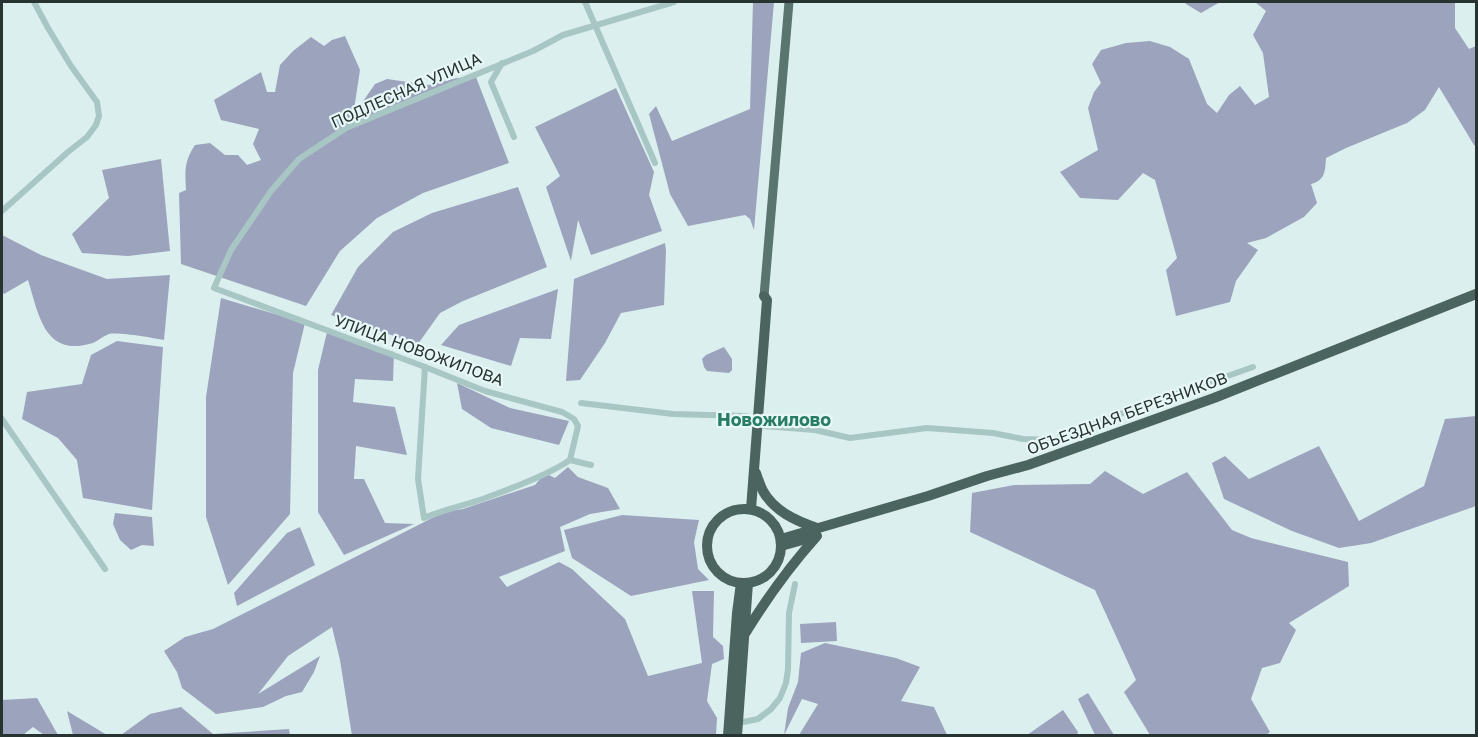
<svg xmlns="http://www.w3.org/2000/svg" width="1478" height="737" font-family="'Golos Text',sans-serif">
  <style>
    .green { fill: #9ca3bd }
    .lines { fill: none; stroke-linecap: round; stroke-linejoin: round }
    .minor { stroke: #a8c6c4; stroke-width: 6 }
    .primary { stroke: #5a756f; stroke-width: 9 }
    .trunk { stroke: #4c645f; stroke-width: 10 }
    .labels { text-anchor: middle; stroke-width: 4.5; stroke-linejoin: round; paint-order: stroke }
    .street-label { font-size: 16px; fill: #283431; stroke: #e7f7f8 }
    .neighbourhood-label { font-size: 18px; font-weight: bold; fill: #277c64; stroke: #e7f7f8 }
  </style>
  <rect width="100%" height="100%" fill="#dbefef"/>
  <g class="green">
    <path d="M753,2h21l-20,228 -4,-11 -5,-4 -57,11 -18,-32 -21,-80 7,-8 16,35 78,-32z"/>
    <path d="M1185,2h35l-19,11 -15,-9z"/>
    <path d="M1255,2h200v26l14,21 7,-3v100l-2,-1 -35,-58 -14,23 -18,13 -61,25 -20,10c-1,12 0,22 -15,26l6,19 -13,14 -38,21 -19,5 11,7 -22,31 -6,21 -54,14 -10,-46 11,-12 -22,-78 -12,-7 -25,27 -38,-2 -20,-26 38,-22 -10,-42 6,-16 7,-9 -9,-19 9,-14 25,-7 24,-2 20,6 19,12 18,45 10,9 12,-18 11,-9 15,19 14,-8 -6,-44 -10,-18 13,-24z"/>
    <path d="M345,36l15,34 -7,46 22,-32 12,-5 42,6 28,-7 19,-1 33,86 -86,30 -46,25 -37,33 -34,55 -125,-42 -2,-71 7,-3c-1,-20 -2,-28 9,-45l15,-2 15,12h13l9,10 14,-5 -8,-16 6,-15 -38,-9 -7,-20 47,-28 6,20h8l5,-27 13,-14 18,-14 13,9 8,-6z"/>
    <path d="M616,88l38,84 -5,23 13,36 -71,24 -13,-35 -7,41 -25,-74 14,-11 -25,-49z"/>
    <path d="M161,159l9,92 -42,5 -46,-3 -10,-19 37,-36 -7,-28z"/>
    <path d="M518,187l29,80 -84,34 -23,12 -22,31 -87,-29 27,-48 35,-35 39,-19z"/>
    <path d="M2,235l39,20 66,24 63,-4 -6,65c-12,-2 -44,-8 -55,-6 -6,2 -11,7 -16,9 -49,15 -54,-28 -65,-63l-24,14 -2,-2z"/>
    <path d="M665,243l1,8 -2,54 -43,8 -16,30 -25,37 -14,1 8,-102z"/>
    <path d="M558,289l-7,50 -31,-1 -9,28 -70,-21 18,-20z"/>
    <path d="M221,298l84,25 -12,50 -3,141 -62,71 -22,-68v-120z"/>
    <path d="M327,332l67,20 -1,29 -38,-2 -2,23 42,5 12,48 -51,-9 -2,33h10l21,44 29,1 -70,31 -26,-43v-142z"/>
    <path d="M117,341l46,6 -11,163 -69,-12 -6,-38 -19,-22 -36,-19 5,-27 55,-8 9,-29z"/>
    <path d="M724,347l8,12v11l-3,3 -22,-2 -3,-4 -2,-8 4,-4z"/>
    <path d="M457,383l53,25 59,13 -10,24 -68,-17 -29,-19z"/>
    <path d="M1476,416v90l-105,37 -32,5 -47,-17 -68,-32 -12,-36 13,-7 24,23 70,-33 40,75 65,-35 21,-67z"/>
    <path d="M568,467l10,10 30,11 12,21 -30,5 -30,13 5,24 -66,26 8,10 52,-25 13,7 53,50 23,57 54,-13 -10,-72h22l-1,46 10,9 1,13 -12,5 -5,37 10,17 -1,17 -364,1 -12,-76 -8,-33 -44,29 -30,38 62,-38 -6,16 -12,20 -16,4 -23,11 -47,7 -34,-26 -5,-16 -13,-21 21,-14 28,-8 231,-117 19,-3 72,-24 10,-12 10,5z"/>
    <path d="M1105,471l38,23 44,-22 45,58 19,8 97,24 1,24 -60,37 7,7 -16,33 -18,5 -11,31 19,33 -4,3h-116l-26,-43 12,-12 -41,-90 -125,-58 2,-39 42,-8 76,-1z"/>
    <path d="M115,513l37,4 2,29 -12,-1 -11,5 -11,-10 -7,-16z"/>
    <path d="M622,515l77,5 -5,22 4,27 11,11 -78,16 -59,-38 -8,-28z"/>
    <path d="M300,527l15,38 -78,41 -3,-13 53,-60z"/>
    <path d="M836,622l1,19 -36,2 -1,-19z"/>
    <path d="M825,643l71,15 24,9 -19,34 33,6 13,28h-148l19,-31 -16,-5 -18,36 4,-27 10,-26 3,-29z"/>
    <path d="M1088,693l26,42h-19l-17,-36z"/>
    <path d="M37,698l21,37h-14l-11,-8 -10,8h-21v-35z"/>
    <path d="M181,707l32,27 76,-5 1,6h-169l29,-21z"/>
    <path d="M1063,710l15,22 -1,3h-50z"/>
    <path d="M67,711l40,24h-34z"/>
  </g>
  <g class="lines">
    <g class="minor">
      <path d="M585,2l70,161"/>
      <path d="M502,63l-11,19 23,55"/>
      <path d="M2,211l66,-59 19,-15 9,-12 3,-9 -2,-14 -26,-36 -23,-38 -14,-26"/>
      <path d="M425,367l-7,112 6,39c21,-9 43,-13 64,-21 25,-9 60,-22 82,-37"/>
      <path d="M581,403l92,11 74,2"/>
      <path d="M2,419l103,150"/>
      <path d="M761,426l54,4 35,8 77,-10 66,5 30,6 31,1 69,-27 130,-46"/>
      <path d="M570,460l8,-34 -4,-7 -12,-7 -77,-21 -60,-24 -211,-79 17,-38 40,-59 28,-32 47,-31 187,-77 30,-16 111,-33"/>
      <path d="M570,460l21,5"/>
      <path d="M738,723l20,-4 13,-10 9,-11 6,-15 2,-14 1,-56 6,-29"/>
    </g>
    <path class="primary" d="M764,296l25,-294"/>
    <g class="trunk">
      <path d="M756,473c2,6 4,12 7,18 11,20 33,30 54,37"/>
      <circle cx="744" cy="546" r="37"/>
      <path d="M751,509l16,-209 -3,-4"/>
      <path d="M781,539l147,-43 59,-20 41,-11 186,-67 262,-104"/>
      <path d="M781,546l32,-9"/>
      <path d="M746,632c21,-34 44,-66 71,-96"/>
      <path d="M728,736l9,-123 4,-30"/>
      <path d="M737,736l11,-153"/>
    </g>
  </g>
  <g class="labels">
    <g class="street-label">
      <text transform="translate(406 90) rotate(-24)" y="6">ПОДЛЕСНАЯ УЛИЦА</text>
      <text transform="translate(419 350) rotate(20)" y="6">УЛИЦА НОВОЖИЛОВА</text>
      <text transform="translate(1127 413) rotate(-20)" y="6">ОБЪЕЗДНАЯ БЕРЕЗНИКОВ</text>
    </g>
    <g class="neighbourhood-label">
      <text x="774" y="426">Новожилово</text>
    </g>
  </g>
  <rect width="1478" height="737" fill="none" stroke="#283431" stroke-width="6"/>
</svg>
